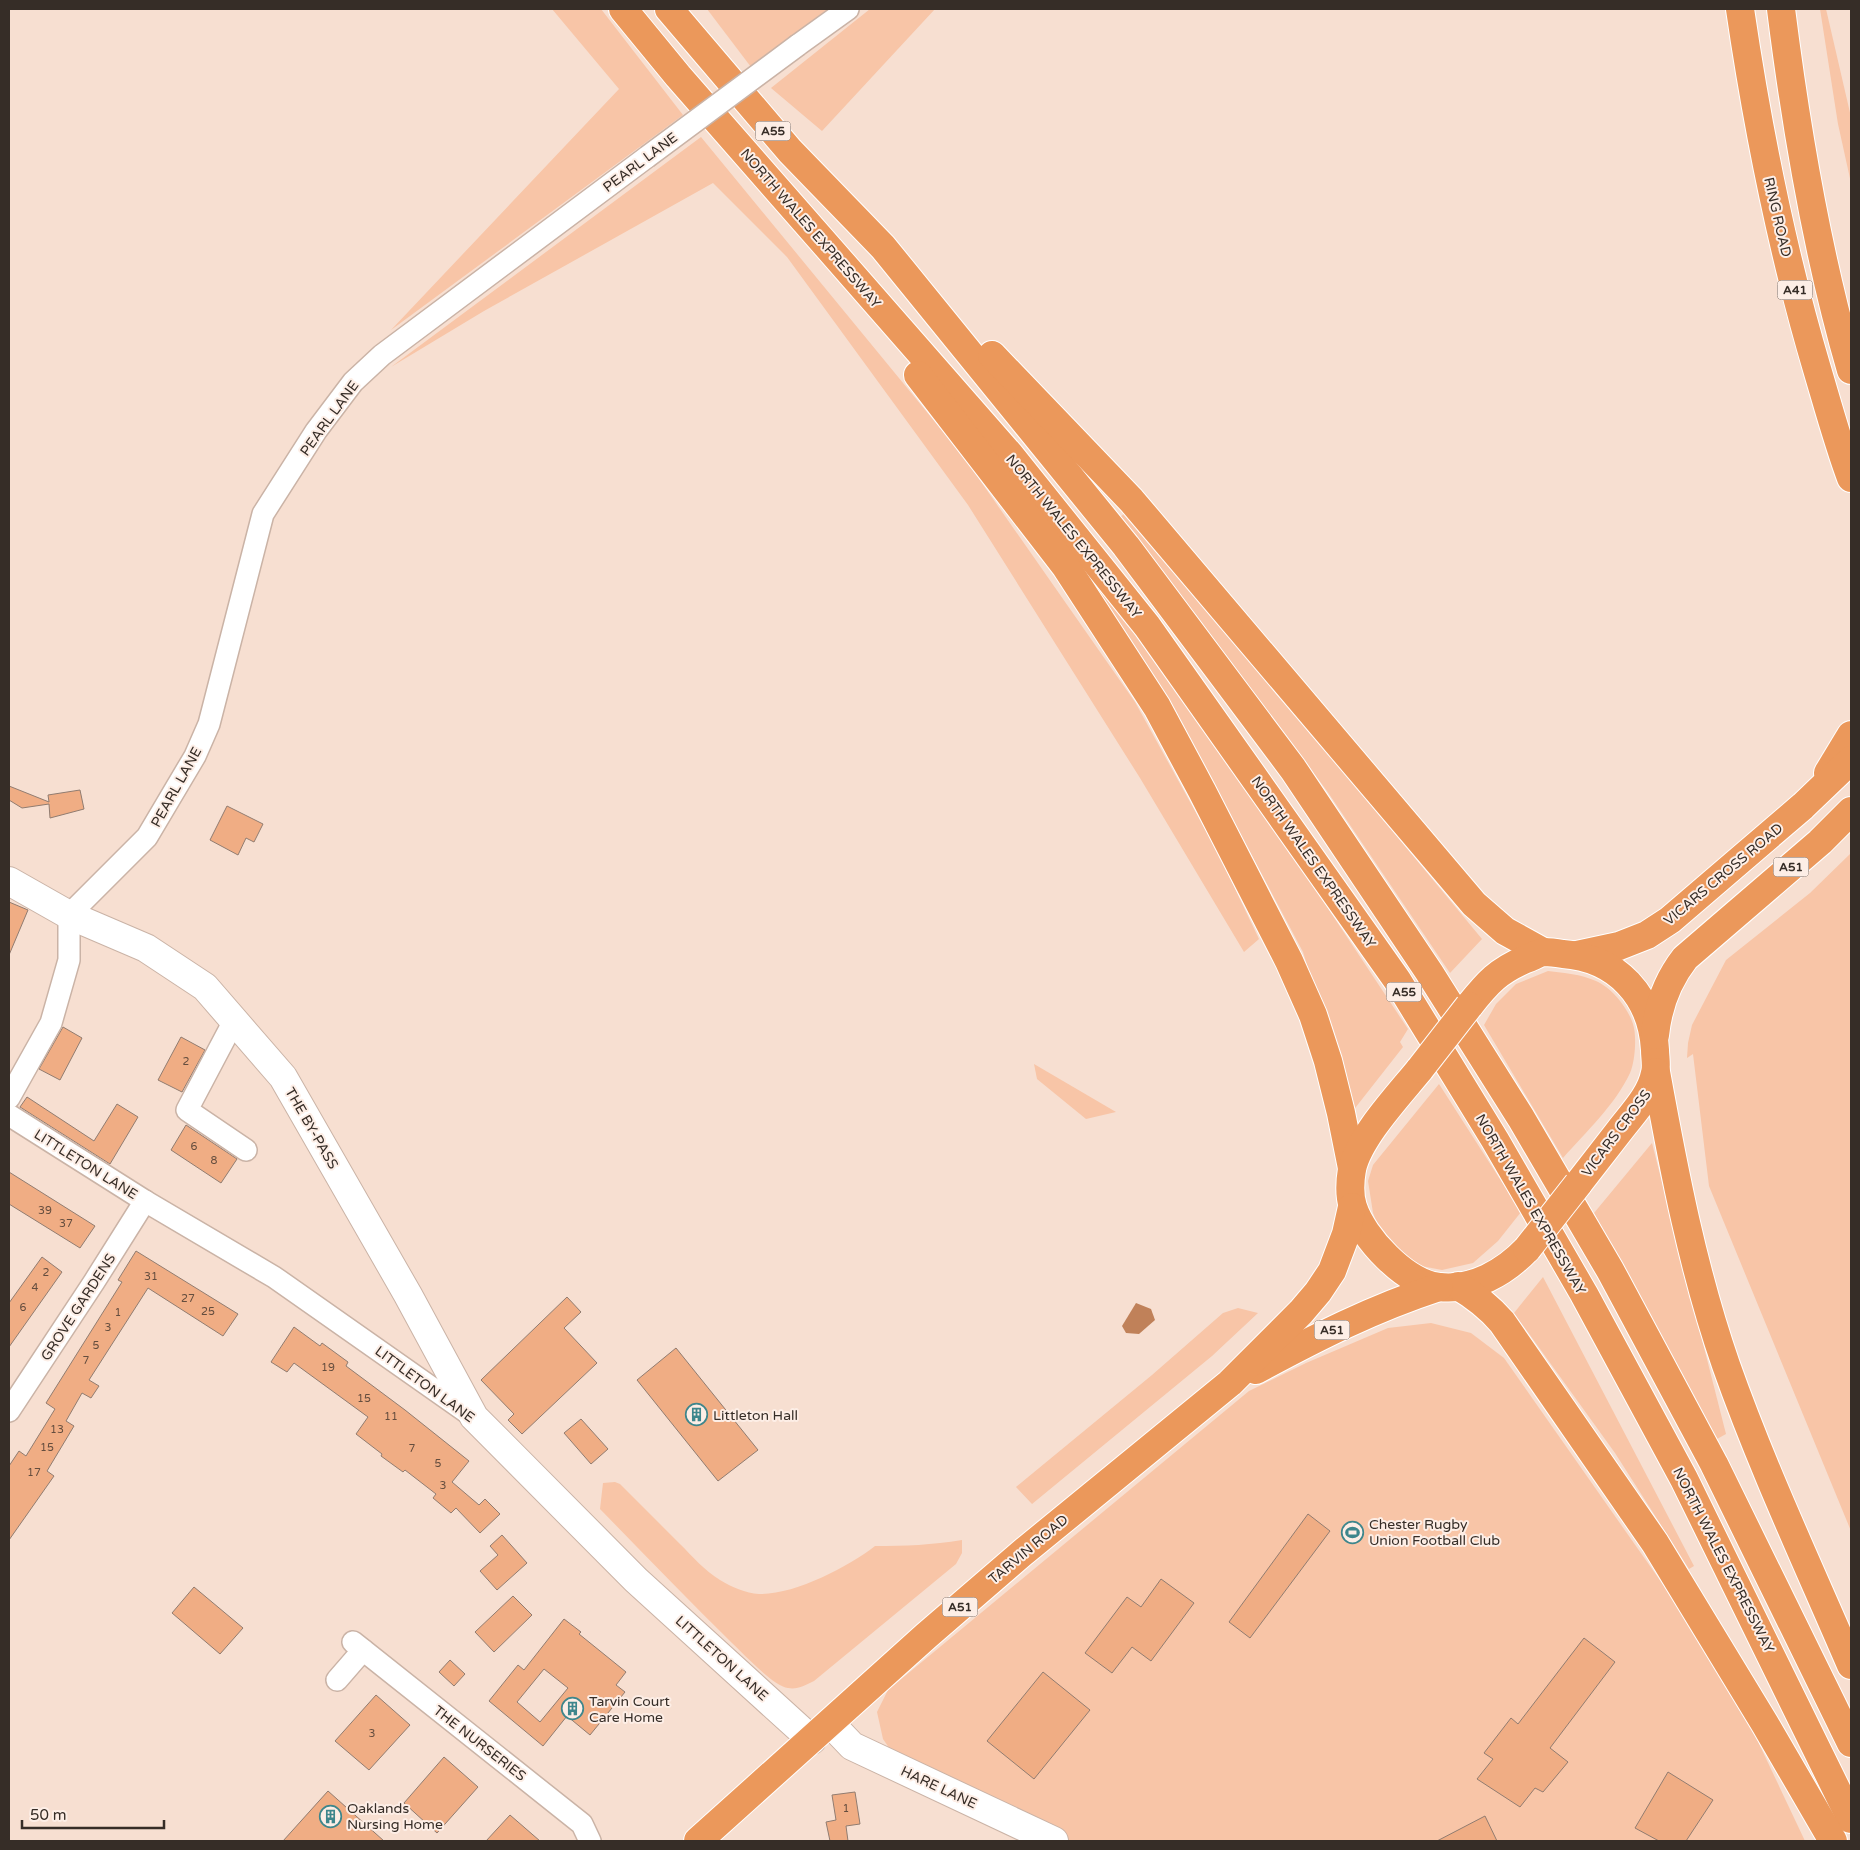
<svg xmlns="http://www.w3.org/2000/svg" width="1860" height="1850" font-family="'Varela Round',sans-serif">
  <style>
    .green { fill: #f8c5a7 }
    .water { fill: #c08159 }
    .building { fill: #f0ad84; stroke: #917c70; fill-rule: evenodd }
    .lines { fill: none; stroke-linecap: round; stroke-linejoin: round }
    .minor-casing { stroke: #cab3a6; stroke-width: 24 }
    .tertiary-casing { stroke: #cab3a6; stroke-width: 30 }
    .trunk-casing { stroke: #fff; stroke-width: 30 }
    .minor { stroke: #fff; stroke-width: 21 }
    .tertiary { stroke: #fff; stroke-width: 28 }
    .trunk { stroke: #eb985b; stroke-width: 28 }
    .minor-bridge-casing { stroke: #cab3a6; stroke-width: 24; stroke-linecap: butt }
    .trunk-bridge-casing { stroke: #fff; stroke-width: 30; stroke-linecap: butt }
    .minor-bridge { stroke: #fff; stroke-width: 21 }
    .trunk-bridge { stroke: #eb985b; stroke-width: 28 }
    .labels { text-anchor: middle; stroke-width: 4; stroke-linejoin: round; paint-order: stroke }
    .number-label { font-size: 11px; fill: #644d3e }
    .shield { fill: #fdeee6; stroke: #726760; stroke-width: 1 }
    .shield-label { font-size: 12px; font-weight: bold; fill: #362d27 }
    .street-label { font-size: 14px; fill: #362d27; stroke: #fdeee6 }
    .poi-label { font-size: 14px; fill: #362d27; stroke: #fdeee6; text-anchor: start }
  </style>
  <rect width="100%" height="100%" fill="#f7dfd1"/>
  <g class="green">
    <path d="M552,9h49l82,106 -292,215 228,-241z"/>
    <path d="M707,9h121l-77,58z"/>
    <path d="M870,9h65l-113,122 -51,-43z"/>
    <path d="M1820,9h6l25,108v66l-13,-59z"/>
    <path d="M701,137l262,319 172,246 81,147 43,90 -15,13 -104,-174 -172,-273 -181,-248 -74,-74 -229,128 -93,56z"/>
    <path d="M1127,511l355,428 -32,34 -123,-182 -131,-176 -77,-97z"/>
    <path d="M1061,537l63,78 152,215 132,199 -8,13 3,5 -51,65 -49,-160 -96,-181z"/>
    <path d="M1850,854h1v677l-142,-345 -16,-132 -6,4 1,-15 4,-18 34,-65 84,-67z"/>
    <path d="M1548,971c17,2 32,3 48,10 16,7 32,27 37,43 4,12 2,38 -3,49 -15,32 -44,59 -67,85l-79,-133 12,-21 20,-20z"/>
    <path d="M1034,1064l82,48 -30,7 -49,-40z"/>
    <path d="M1439,1084l82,128 -23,29 -25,22 -31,7 -26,-5 -19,-15 -18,-23 -6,-14 -5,-32 5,-16z"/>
    <path d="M1652,1143l74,291 -9,5 -123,-226z"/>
    <path d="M1543,1277l151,289 -5,3 -74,-116 -101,-140z"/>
    <path d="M1238,1308l20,5 -46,43 -180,148 -16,-17 136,-112 71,-62z"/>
    <path d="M1431,1323l40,10 33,25 160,228 89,145 52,110h-734l-175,-83 -13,-19 -6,-27 11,-22 361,-299 57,-28 82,-35z"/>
    <path d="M615,1482l5,2c20,20 40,40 60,60 12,12 25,27 40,36 11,7 26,13 39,14 35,1 89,-27 116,-48 30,0 57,-1 87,-6v13l-6,11 -142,117c-8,4 -17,9 -26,7 -15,-2 -44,-34 -56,-45 -45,-44 -88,-89 -132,-134l3,-26z"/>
  </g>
  <path class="water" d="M1136,1303l15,6 4,11 -16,14 -13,-1 -4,-7z"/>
  <g class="building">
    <path d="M9,786l40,16 -1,-7 32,-5 4,19 -34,9 -1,-14 -27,4 -13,-8z"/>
    <path d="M227,806l36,18 -9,18 -8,-4 -8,17 -28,-15z"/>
    <path d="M9,902l19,8 -19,45z"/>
    <path d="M63,1027l19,11 -22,42 -21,-11z"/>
    <path d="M181,1037l24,13 -23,42 -24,-12z"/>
    <path d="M27,1097l67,44 23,-37 21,13 -28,47 -90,-57z"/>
    <path d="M186,1125l51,34 -16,24 -50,-33z"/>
    <path d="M9,1172l86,54 -15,22 -71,-44z"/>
    <path d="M136,1251l102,63 -15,22 -75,-48 -59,92 10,6 -8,12 -9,-5 -16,28 8,5 -27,45 7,5 -45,64v-74l10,-15 7,5 29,-47 -9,-6 76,-121 -4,-2z"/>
    <path d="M42,1257l20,15 -53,75v-44z"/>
    <path d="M567,1297l14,15 -17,16 33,35 -75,71 -14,-14 6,-6 -33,-34z"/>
    <path d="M294,1327l26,19 2,-3 26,19 -2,4 59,44 64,51 -17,21 27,23 6,-6 15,15 -20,19 -24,-25 -5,5 -18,-15 3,-4 -31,-24 -2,2 -22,-16 1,-2 -26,-20 12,-17 -74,-54 -7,9 -16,-10z"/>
    <path d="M676,1348l82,102 -40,31 -81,-101z"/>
    <path d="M581,1419l27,30 -17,15 -27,-31z"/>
    <path d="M1308,1514l22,17 -80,107 -21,-16z"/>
    <path d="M502,1535l25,28 -30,27 -17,-19 18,-16 -8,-9z"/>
    <path d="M1161,1579l33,24 -43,58 -19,-14 -20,26 -27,-20 42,-56 14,10z"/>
    <path d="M194,1587l49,41 -23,26 -48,-41z"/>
    <path d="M513,1596l19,19 -38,37 -19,-20z"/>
    <path d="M564,1619l17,13 -2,2 47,38 -10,13 9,7 -35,43 -23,-19 -24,30 -54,-45 29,-36 6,5zM544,1669l24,19 -28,34 -23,-20z"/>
    <path d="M1584,1638l31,24 -65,86 18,14 -25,30 -8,-4 -15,19 -43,-28 16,-20 -9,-6 27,-35 7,6z"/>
    <path d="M450,1660l15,14 -11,12 -15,-14z"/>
    <path d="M1043,1672l47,38 -56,69 -47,-38z"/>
    <path d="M376,1695l34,30 -41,45 -34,-29z"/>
    <path d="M444,1757l34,30 -41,46 -33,-30z"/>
    <path d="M1668,1772l45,28 -27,41h-27l-24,-13z"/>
    <path d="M328,1791l56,50h-101z"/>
    <path d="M855,1792l5,32 -14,2 2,15h-18l-4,-19 10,-2 -4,-25z"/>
    <path d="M510,1815l30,26h-54z"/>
    <path d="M1485,1816l12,25h-60z"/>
  </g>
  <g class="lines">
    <defs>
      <g id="minor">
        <path d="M798,45l50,-36"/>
        <path d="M234,1021l-47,89 59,40"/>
        <path d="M9,1098l42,-75 18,-63v-45l78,-78 48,-81 14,-32 54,-210 53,-83 37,-49 29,-27 265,-198"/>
        <path d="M9,1115l136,86 129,76 198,139"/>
        <path d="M9,1411l85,-129 51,-81"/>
        <path d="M353,1642l229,182 8,17"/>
        <path d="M337,1680l26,-30"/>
      </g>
      <g id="tertiary">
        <path d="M9,881l60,34 77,33 59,39 78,90 125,218 66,122 162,163 176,160"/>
        <path d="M831,1724l21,22 202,95"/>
      </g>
      <g id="trunk">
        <path d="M623,9l55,67 332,379 137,171 250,354 98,160 89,154 100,185 167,340"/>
        <path d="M669,9l121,142 93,96 243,299 167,223 136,203 92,146 89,152 104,194 137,279"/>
        <path d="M1740,9c18,122 42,242 77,360 11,37 21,74 34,109"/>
        <path d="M1781,9c15,119 36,245 70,361"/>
        <path d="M992,355l139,145 343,404 31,27 38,21"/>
        <path d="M918,375l148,192 91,140 45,84 87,170 24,54 15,46 13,52 11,55"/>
        <path d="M1828,773l23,-38"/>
        <path d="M1577,955l42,-9 28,-11 23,-15 133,-114 48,-46"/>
        <path d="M1469,1006c19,-24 29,-35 57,-47 6,-2 12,-6 18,-7 6,0 13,1 19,2 54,4 89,42 92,96 0,7 2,16 0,23 -4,22 -22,40 -35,57 -14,18 -28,36 -42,54"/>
        <path d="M1655,1035c3,-29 12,-54 30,-77l135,-116 31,-31"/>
        <path d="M1420,1069c-21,26 -61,68 -68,100 -2,12 -3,26 1,38 10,31 52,76 86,80 34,4 66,-15 88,-38"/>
        <path d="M1656,1072c18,99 37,198 70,293 36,102 82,200 125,300"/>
        <path d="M1458,1286c17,10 31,21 44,36l153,221 110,181 68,117"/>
        <path d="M1256,1370c61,-33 116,-61 183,-83"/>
        <path d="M698,1841l228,-205 95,-82 209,-171 71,-71 17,-20 14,-21 14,-37 6,-27"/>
      </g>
    </defs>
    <use href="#minor" class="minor-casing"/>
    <use href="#tertiary" class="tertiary-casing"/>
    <use href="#trunk" class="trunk-casing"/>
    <use href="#minor" class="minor"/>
    <use href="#tertiary" class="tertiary"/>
    <use href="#trunk" class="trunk"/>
    <defs>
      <path id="minor-bridge" d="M647,157l151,-112"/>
      <g id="trunk-bridge">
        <path d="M1420,1069l49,-63"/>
        <path d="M1527,1249l51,-65"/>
      </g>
    </defs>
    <use href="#minor-bridge" class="minor-bridge-casing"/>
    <use href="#trunk-bridge" class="trunk-bridge-casing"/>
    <use href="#minor-bridge" class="minor-bridge"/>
    <use href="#trunk-bridge" class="trunk-bridge"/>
  </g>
  <defs>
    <symbol id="building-ring" viewBox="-11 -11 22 22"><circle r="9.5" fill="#fdeee6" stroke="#3e868c" stroke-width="1.5"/><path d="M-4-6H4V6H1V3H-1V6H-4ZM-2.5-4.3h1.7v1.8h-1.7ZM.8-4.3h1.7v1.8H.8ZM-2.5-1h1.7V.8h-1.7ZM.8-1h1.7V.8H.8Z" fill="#3e868c"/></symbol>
    <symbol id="stadium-ring" viewBox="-11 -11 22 22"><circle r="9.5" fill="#fdeee6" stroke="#3e868c" stroke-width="1.5"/><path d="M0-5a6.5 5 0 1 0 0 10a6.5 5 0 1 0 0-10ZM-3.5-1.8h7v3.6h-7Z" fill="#3e868c"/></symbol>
  </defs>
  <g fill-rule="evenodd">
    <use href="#building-ring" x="684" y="1402" width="25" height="25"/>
    <use href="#stadium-ring" x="1340" y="1520" width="25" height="25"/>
    <use href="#building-ring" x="560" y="1696" width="25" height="25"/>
    <use href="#building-ring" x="318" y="1804" width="25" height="25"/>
  </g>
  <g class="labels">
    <g class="number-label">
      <text x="186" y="1065">2</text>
      <text x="194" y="1150">6</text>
      <text x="214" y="1164">8</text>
      <text x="45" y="1214">39</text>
      <text x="66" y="1227">37</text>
      <text x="46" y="1276">2</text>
      <text x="151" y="1280">31</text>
      <text x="35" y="1291">4</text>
      <text x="188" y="1302">27</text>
      <text x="23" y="1311">6</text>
      <text x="208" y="1315">25</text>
      <text x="118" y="1316">1</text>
      <text x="108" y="1331">3</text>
      <text x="96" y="1349">5</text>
      <text x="86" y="1364">7</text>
      <text x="328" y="1371">19</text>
      <text x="364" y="1402">15</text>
      <text x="391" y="1420">11</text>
      <text x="57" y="1433">13</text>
      <text x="47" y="1451">15</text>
      <text x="412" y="1452">7</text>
      <text x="438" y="1467">5</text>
      <text x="34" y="1476">17</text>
      <text x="443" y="1489">3</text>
      <text x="372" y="1737">3</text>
      <text x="846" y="1812">1</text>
    </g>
    <g class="shield">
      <rect x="755.5" y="121.5" width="35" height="19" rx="4"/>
      <rect x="1777.5" y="280.5" width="35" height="19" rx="4"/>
      <rect x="1773.5" y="857.5" width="35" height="19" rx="4"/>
      <rect x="1386.5" y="982.5" width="35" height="19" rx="4"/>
      <rect x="1314.5" y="1320.5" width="35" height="19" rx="4"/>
      <rect x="942.5" y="1597.5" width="35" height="19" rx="4"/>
    </g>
    <g class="shield-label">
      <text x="773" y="135">A55</text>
      <text x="1795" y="294">A41</text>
      <text x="1791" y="871">A51</text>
      <text x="1404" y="996">A55</text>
      <text x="1332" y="1334">A51</text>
      <text x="960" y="1611">A51</text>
    </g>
    <g class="street-label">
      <text transform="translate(640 162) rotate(-37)" y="5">PEARL LANE</text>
      <text transform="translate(1778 217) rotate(77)" y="5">RING ROAD</text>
      <text transform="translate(811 228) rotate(49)" y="5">NORTH WALES EXPRESSWAY</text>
      <text transform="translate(329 418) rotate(-54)" y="5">PEARL LANE</text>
      <text transform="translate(1074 536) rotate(51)" y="5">NORTH WALES EXPRESSWAY</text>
      <text transform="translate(176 787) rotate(-61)" y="5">PEARL LANE</text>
      <text transform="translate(1314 862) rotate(55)" y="5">NORTH WALES EXPRESSWAY</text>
      <text transform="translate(1723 874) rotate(-40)" y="5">VICARS CROSS ROAD</text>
      <text transform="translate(312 1128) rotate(60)" y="5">THE BY-PASS</text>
      <text transform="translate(1616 1133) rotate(-53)" y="5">VICARS CROSS</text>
      <text transform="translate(86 1164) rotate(32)" y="5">LITTLETON LANE</text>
      <text transform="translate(1531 1204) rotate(60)" y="5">NORTH WALES EXPRESSWAY</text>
      <text transform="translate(78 1307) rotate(-57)" y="5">GROVE GARDENS</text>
      <text transform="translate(425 1384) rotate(36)" y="5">LITTLETON LANE</text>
      <text transform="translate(1028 1549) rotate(-40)" y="5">TARVIN ROAD</text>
      <text transform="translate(1724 1560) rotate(63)" y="5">NORTH WALES EXPRESSWAY</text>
      <text transform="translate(722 1658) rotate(42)" y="5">LITTLETON LANE</text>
      <text transform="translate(480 1743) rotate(38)" y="5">THE NURSERIES</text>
      <text transform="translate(939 1787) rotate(25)" y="5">HARE LANE</text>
    </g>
    <g class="poi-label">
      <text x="713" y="1420">Littleton Hall</text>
      <text x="1369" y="1529">Chester Rugby<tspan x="1369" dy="16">Union Football Club</tspan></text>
      <text x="589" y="1706">Tarvin Court<tspan x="589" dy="16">Care Home</tspan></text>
      <text x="347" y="1813">Oaklands<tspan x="347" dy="16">Nursing Home</tspan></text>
    </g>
  </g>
  <rect width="1860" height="1850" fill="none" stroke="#362d27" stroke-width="20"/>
  <path d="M22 1820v8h142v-8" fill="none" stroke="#362d27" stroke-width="2.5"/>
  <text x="30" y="1820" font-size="15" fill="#362d27" stroke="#fdeee6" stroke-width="4" paint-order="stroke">50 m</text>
</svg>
